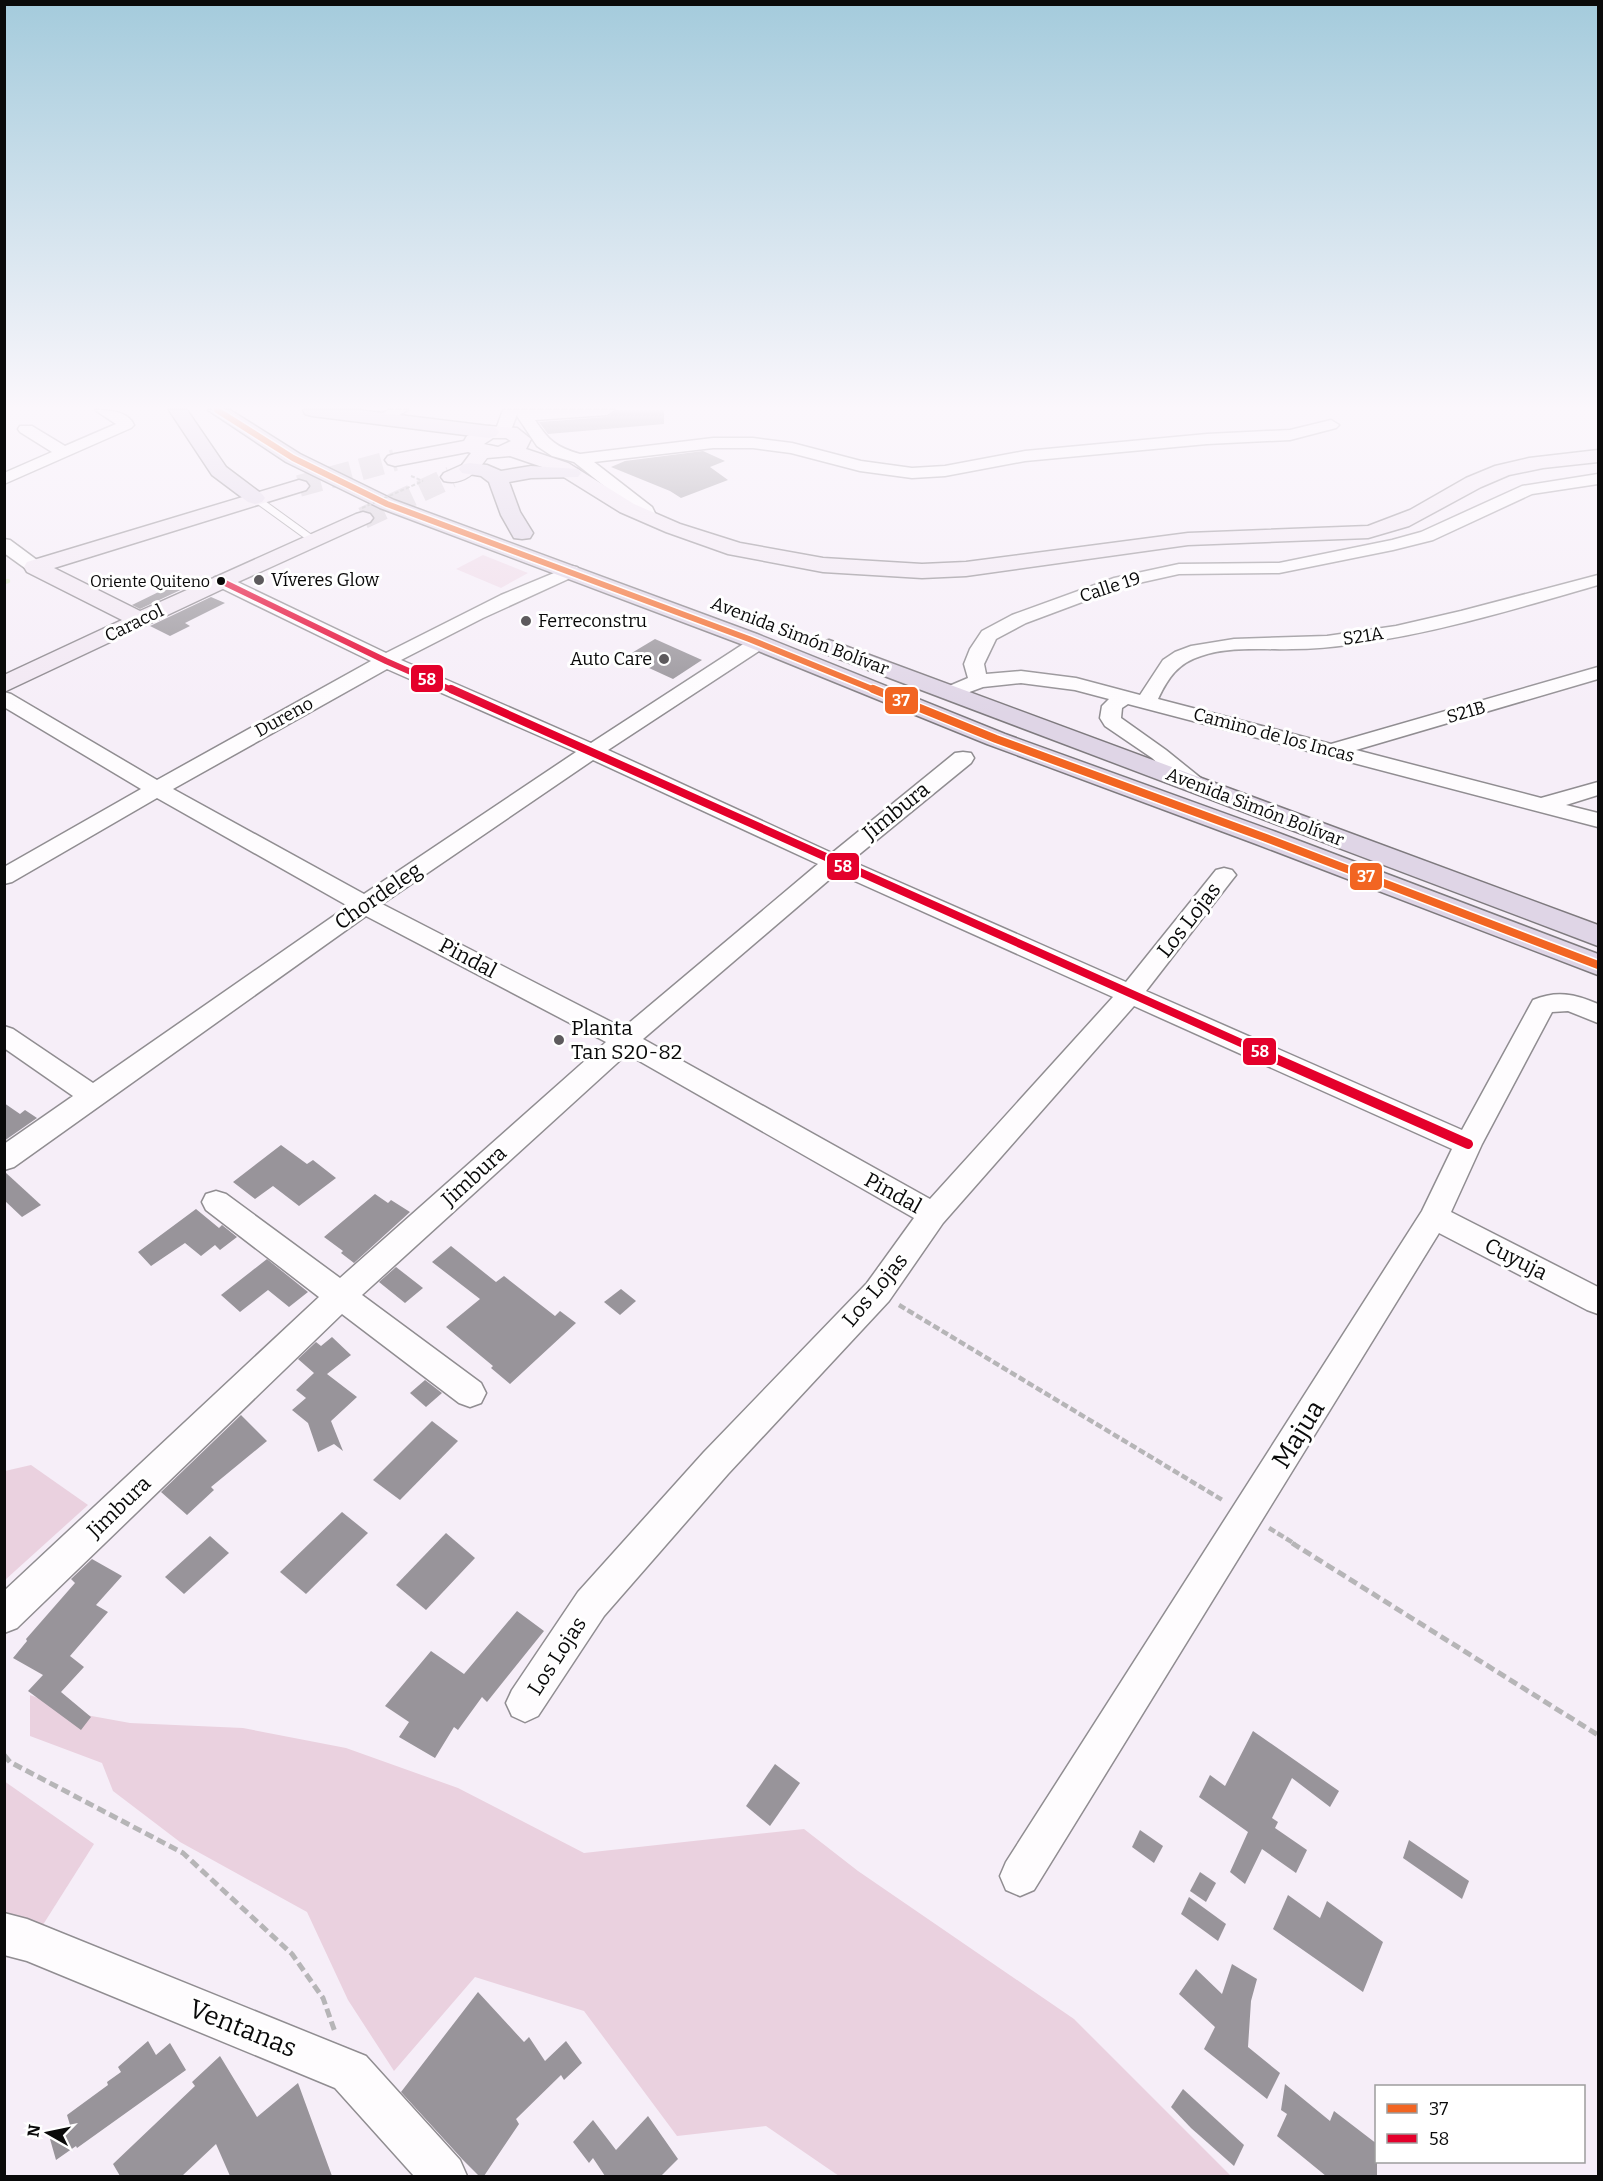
<svg xmlns="http://www.w3.org/2000/svg" width="1603" height="2181" font-family="Bitter,serif">
  <style>
    .green { fill: #ead1df }
    .pitch { fill: #efdae8 }
    .lines { fill: none; stroke-linecap: round; stroke-linejoin: round }
    .stream { stroke: #deedc9; stroke-width: 4.5 }
    .building { fill: #98949a }
    .secondary-tunnel { stroke: #d3ccd4; stroke-width: 22; stroke-dasharray: 22 10; stroke-linecap: butt }
    .lane-casing { stroke: #908d91; stroke-width: 2 }
    .street-casing { stroke: #908d91; stroke-width: 3 }
    .secondary-casing { stroke: #878388; stroke-width: 3 }
    .highway-casing { stroke: #7e7a7e; stroke-width: 3 }
    .path-far2 { stroke: #b6b5b7; stroke-width: 2; stroke-dasharray: 4 2; stroke-linecap: butt }
    .path-far1 { stroke: #b6b5b7; stroke-width: 4.5; stroke-dasharray: 7 3; stroke-linecap: butt }
    .path { stroke: #b6b5b7; stroke-width: 5; stroke-dasharray: 9 4.5; stroke-linecap: butt }
    .lane { fill: #fefcfe; fill-rule: evenodd }
    .street { fill: #fefcfe; fill-rule: evenodd }
    .secondary { fill: #f2e8f3; fill-rule: evenodd }
    .highway { fill: #dfd5e6; fill-rule: evenodd }
    .path-bridge { stroke: #b6b5b7; stroke-width: 2; stroke-dasharray: 4 2; stroke-linecap: butt }
    .bus-1-far1-casing { stroke: #fff; stroke-width: 9 }
    .bus-1-casing { stroke: #fff; stroke-width: 11 }
    .bus-2-far2-casing { stroke: #fff; stroke-width: 9 }
    .bus-2-far1-casing { stroke: #fff; stroke-width: 11 }
    .bus-2-casing { stroke: #fff; stroke-width: 14 }
    .bus-1-far1 { stroke: #f26522; stroke-width: 6 }
    .bus-1 { stroke: #f26522; stroke-width: 8 }
    .bus-2-far2 { stroke: #e4002b; stroke-width: 6 }
    .bus-2-far1 { stroke: #e4002b; stroke-width: 8 }
    .bus-2 { stroke: #e4002b; stroke-width: 10 }
    .poi-dot { fill: #5d5a5d; stroke: #fff; stroke-width: 2 }
    .bus-dot { fill: #0a0a0a; stroke: #fff; stroke-width: 2 }
    .labels { text-anchor: middle; stroke-width: 6; stroke-linejoin: round; paint-order: stroke }
    .far-bus-label { font-size: 16px; fill: #0a0a0a; stroke: #fff; text-anchor: end }
    .far-poi-label { font-size: 18px; fill: #0a0a0a; stroke: #fff; text-anchor: start }
    .far-street-label { font-size: 18px; fill: #0a0a0a; stroke: #fff }
    .street-label { font-size: 21px; fill: #0a0a0a; stroke: #fff }
    .poi-label { font-size: 21px; fill: #0a0a0a; stroke: #fff; text-anchor: start }
    .near-street-label { font-size: 26px; fill: #0a0a0a; stroke: #fff }
    .line-badge { stroke: #fff; stroke-width: 2 }
    .badge-label { font-size: 16px; text-anchor: middle; font-weight: bold; fill: #fff }
  </style>
  <rect width="100%" height="100%" fill="#f6eef8"/>
  <g class="green">
    <path d="M31,1465l57,40 -83,75v-109z"/>
    <path d="M30,1695l56,20 44,8 113,5 103,20 112,40 126,65 220,-24 54,42 216,148 157,157h-392l-73,-50 -89,10 -93,-125 -109,-34 -81,94 -46,-71 -41,-88 -127,-70 -67,-51 -11,-28 -72,-27z"/>
    <path d="M4,1781l90,63 -60,95 -29,-4z"/>
  </g>
  <path class="pitch" d="M483,555l45,18 -27,15 -45,-19z"/>
  <g class="lines">
    <path class="stream" d="M4,582l4,-1"/>
  </g>
  <g class="building">
    <path d="M617,410h47v14l-116,10 -9,-12 68,-5z"/>
    <path d="M703,451l22,10 -15,6 18,13 -47,18 -11,-7 -59,-24 14,-6z"/>
    <path d="M179,582l10,4 -49,23 -8,-4z"/>
    <path d="M211,597l14,6 -40,20 5,3 -20,10 -20,-10z"/>
    <path d="M655,639l47,21 -29,19 -48,-22z"/>
    <path d="M4,1103l16,11 5,-4 12,8 -33,23z"/>
    <path d="M281,1145l26,19 6,-4 23,18 -37,28 -26,-20 -18,13 -22,-17z"/>
    <path d="M4,1172h1l36,33 -19,12 -18,-17z"/>
    <path d="M375,1194l13,9 3,-3 19,12 -56,51 -13,-10 2,-2 -19,-14z"/>
    <path d="M196,1209l23,19 3,-3 15,12 -17,13 -5,-5 -14,11 -16,-13 -34,23 -13,-14z"/>
    <path d="M451,1246l45,36 8,-6 51,40 5,-5 16,12 -66,61 -19,-16 2,-2 -47,-39 34,-28 -48,-37z"/>
    <path d="M267,1259l41,33 -19,15 -21,-17 -28,22 -19,-17z"/>
    <path d="M396,1267l27,21 -18,15 -26,-21z"/>
    <path d="M621,1289l15,12 -16,14 -16,-13z"/>
    <path d="M332,1337l19,18 -24,19 30,23 -26,24 12,30 -9,-7 -16,8 -10,-29 -16,-13 14,-12 -10,-8 18,-17 -16,-14 18,-17 5,4z"/>
    <path d="M425,1380l17,13 -16,14 -16,-14z"/>
    <path d="M241,1415l26,26 -56,46 3,3 -27,25 -26,-23z"/>
    <path d="M432,1421l26,20 -58,59 -27,-20z"/>
    <path d="M342,1512l26,21 -62,61 -26,-22z"/>
    <path d="M446,1533l29,25 -49,52 -30,-25z"/>
    <path d="M210,1536l19,17 -45,41 -19,-17z"/>
    <path d="M92,1559l30,17 -26,29 12,7 -38,44 14,11 -23,25 30,25 -10,13 -53,-39 15,-16 -30,-17 14,-17 -1,-2 49,-56 -4,-4z"/>
    <path d="M517,1611l27,20 -57,71 -5,-5 -24,33 -4,-3 -19,31 -36,-21 10,-15 -24,-16 46,-55 33,23z"/>
    <path d="M1253,1731l86,60 -9,16 -38,-29 -20,40 6,4 -3,6 32,22 -11,23 -34,-24 -17,35 -15,-12 18,-40 -49,-35 11,-22 15,11z"/>
    <path d="M775,1764l25,19 -30,43 -24,-20z"/>
    <path d="M1140,1830l23,16 -9,17 -22,-16z"/>
    <path d="M1409,1840l60,41 -7,18 -59,-41z"/>
    <path d="M1200,1872l16,11 -10,19 -16,-11z"/>
    <path d="M1288,1895l32,23 7,-17 56,41 -20,50 -90,-63z"/>
    <path d="M1189,1897l37,27 -8,17 -37,-27z"/>
    <path d="M1232,1964l25,15 -6,22 -3,46 32,26 -13,26 -63,-50 11,-22 -36,-33 17,-25 26,25z"/>
    <path d="M478,1992l46,50 5,-5 16,24 21,-20 16,22 -18,17 -3,-5 -45,44 3,5 -35,52h-5l-16,-16 -62,-68z"/>
    <path d="M148,2041l8,14 14,-12 16,27 -109,78 -1,-2 -20,14 -6,-21 20,-14 -3,-10 41,-30 -1,-3 14,-10 -3,-5z"/>
    <path d="M220,2056l37,61 41,-34 34,93h-102l-14,-32 -34,32h-62l-7,-12 82,-78 -3,-4z"/>
    <path d="M1285,2084l45,37 4,-10 43,33v32h-51l-49,-40 10,-22 -6,-4z"/>
    <path d="M1183,2089l61,56 -10,21 -43,-38 -20,-21z"/>
    <path d="M648,2116l30,43 -17,17h-56l-12,-18 -4,5 -16,-21 20,-22 23,30z"/>
  </g>
  <g class="lines">
    <g class="secondary-tunnel">
      <path d="M299,486l96,-26"/>
      <path d="M363,518l88,-41"/>
    </g>
    <defs>
      <path id="lane" d="M252,496h6l58,42v4h-6l-58,-42z"/>
      <g id="street">
        <path d="M95,410c14,0 33,1 39,15l-3,3 -127,56v-11l48,-21 -32,-20 -2,-3 2,-3h12l33,20 51,-22z"/>
        <path d="M388,410h20l-21,12h-10l-3,-3z"/>
        <path d="M503,410h112l-8,5 -72,5c14,21 21,27 45,34l133,-16h40l39,5 69,18 51,7 33,-2 80,-15 182,-17 83,-4 41,-10 8,5 -3,3 -46,12 -83,4 -182,17 -80,15 -33,2 -52,-7 -69,-18 -38,-5h-40l-119,14 58,45 5,10 -3,4h-12l-4,-8 -64,-51 -22,-6 -15,-10 -20,-30 1,-4 -9,23h-12l-2,-3z"/>
        <path d="M1598,474v10l-66,10 -99,46 -40,10 -114,23 -100,1 -54,12 -99,37 -30,16 -12,25 2,10 35,-3 55,7 64,17 23,-35 12,-8 16,-6 43,-7 93,-3 69,-10 65,-15 137,-36v10c-80,23 -160,48 -243,59 -21,3 -42,5 -63,5 -30,1 -63,-3 -91,7 -23,7 -33,22 -43,43l173,45 267,-77v12l-242,71 185,48 57,-16v13l-32,10 32,8v14l-470,-123 -6,4 -1,10 45,32 36,29 3,5 -3,5 -8,2 -8,-2 -34,-31 -47,-32 -5,-8 2,-12 7,-7 -34,-9 -54,-7 -38,4 -27,10h-14l-3,-4 3,-4 26,-11 -4,-14 6,-15 12,-18 30,-16 102,-37 65,-14 100,-1 113,-23 29,-8 101,-46z"/>
        <path d="M4,539l6,1 31,23 3,4 -3,4h-12l-25,-18z"/>
        <path d="M571,566l6,1 3,4 -3,4 -94,43 -82,42 190,83 160,-104h14l3,4 -3,4 -157,103 224,103 123,-100 8,-1 8,1 3,5 -3,5 -120,98 275,121 90,-112 8,-2 8,2 4,5 -4,5 -86,111 316,139 71,-130c24,-10 42,-6 65,4v19l-30,-12 -16,1 -70,132 -31,68 147,75v27l-11,-4 -148,-77 -405,657 -14,6 -14,-6 -6,-14 6,-14 416,-651 30,-62 -318,-143 -191,217 -54,78 -161,173 -124,142 -66,100 -13,6 -13,-6 -6,-13 6,-13 66,-98 126,-140 163,-169 47,-65 -287,-164 -265,241 119,88 5,10 -5,10 -11,4 -11,-4 -117,-89 -325,314 -13,5v-42l315,-294 -113,-87 -4,-8 4,-8 10,-3 10,3 114,84 266,-236 -240,-126 -352,251 -10,3v-26l69,-48 -69,-48v-22l9,3 80,54 255,-177 -191,-108 -145,84 -8,2v-17l137,-78 -137,-82v-15l7,2 146,86 214,-119 -156,-76 -3,-4 3,-4h12l159,76 115,-58zM387,669l189,83 -212,142 -191,-105zM593,760l225,104 -195,164 -241,-124zM837,873l276,124 -183,202 -287,-160z"/>
        <path d="M4,1913l23,6 339,137 94,104 7,16h-53l-79,-88 -308,-127 -23,-6z"/>
      </g>
      <g id="secondary">
        <path d="M489,426l28,2 14,11 -5,10 42,14 66,41 46,20 60,19 83,15 99,6 44,-2 222,-29 180,-7 42,-16 56,-32 29,-12 34,-8 69,-8v12l-55,6 -34,7 -28,12 -72,39 -41,12 -180,7 -222,31 -44,2 -99,-6 -95,-18 -62,-22 -46,-20 -66,-41 -44,-15 -23,2c-10,14 -24,28 -43,23l-3,-4 3,-4 18,-8 9,-12 -3,-1 -73,14 -7,-2 -3,-4 3,-4 7,-2 69,-13 3,-5zM493,438h13l5,3 -13,6 -14,-3z"/>
        <path d="M299,480l7,2 3,4 -3,4 -252,78 86,43 216,-97 7,-2 7,2 3,4 -3,4 -141,64 -225,106v-17l118,-55 -95,-48 -3,-5 3,-5z"/>
      </g>
      <g id="highway">
        <path d="M169,410h18l39,57 36,27 3,4 -3,4 -7,2 -7,-2 -36,-27z"/>
        <path d="M208,410h22l70,44 94,46 363,134 248,100 271,98 322,122v21l-342,-131 -269,-100 -246,-100 -361,-136 -94,-46z"/>
        <path d="M303,410h55l131,16 7,2 3,4 -3,4 -7,2 -177,-22 -7,-2z"/>
        <path d="M469,463l18,2 14,6 30,-5 47,3 3,4 -3,4 -47,1 -22,4 11,30 13,21 -3,5 -8,1 -8,-1 -13,-23 -12,-33 -8,-6 -19,-3 -3,-4 3,-4z"/>
        <path d="M829,640l769,285v21l-777,-294 -4,-5 4,-5z"/>
      </g>
    </defs>
    <use href="#lane" class="lane-casing"/>
    <use href="#street" class="street-casing"/>
    <use href="#secondary" class="secondary-casing"/>
    <use href="#highway" class="highway-casing"/>
    <path class="path-far2" d="M411,476l12,5"/>
    <g class="path-far1">
      <path d="M899,1305l325,196"/>
      <path d="M1269,1528l26,16"/>
    </g>
    <g class="path">
      <path d="M1292,1543l306,192"/>
      <path d="M4,1755l6,7 173,91 109,101 31,44 12,34"/>
    </g>
    <use href="#lane" class="lane"/>
    <use href="#street" class="street"/>
    <use href="#secondary" class="secondary"/>
    <use href="#highway" class="highway"/>
    <path class="path-bridge" d="M362,508l61,-27"/>
    <defs>
      <path id="bus-1-far1" d="M217,410l76,48 94,46 362,135 128,52"/>
      <path id="bus-1" d="M873,689l123,50 270,99 332,127"/>
      <path id="bus-2-far2" d="M221,581l165,80 68,30"/>
      <path id="bus-2-far1" d="M451,689l826,370"/>
      <path id="bus-2" d="M1274,1058l194,86"/>
    </defs>
    <use href="#bus-1-far1" class="bus-1-far1-casing"/>
    <use href="#bus-1" class="bus-1-casing"/>
    <use href="#bus-2-far2" class="bus-2-far2-casing"/>
    <use href="#bus-2-far1" class="bus-2-far1-casing"/>
    <use href="#bus-2" class="bus-2-casing"/>
    <use href="#bus-1-far1" class="bus-1-far1"/>
    <use href="#bus-1" class="bus-1"/>
    <use href="#bus-2-far2" class="bus-2-far2"/>
    <use href="#bus-2-far1" class="bus-2-far1"/>
    <use href="#bus-2" class="bus-2"/>
  </g>
  <linearGradient id="sky" x2="0" y2="1"><stop stop-color="#a4cbdc"/><stop offset="0.57" stop-color="#fbf7fc"/><stop offset="1" stop-color="#fbf7fc" stop-opacity="0"/></linearGradient>
  <rect width="1603" height="715" fill="url(#sky)"/>
  <g class="poi-dot">
    <circle cx="259" cy="580" r="6"/>
    <circle cx="526" cy="621" r="6"/>
    <circle cx="664" cy="659" r="6"/>
    <circle cx="559" cy="1040" r="6"/>
  </g>
  <circle class="bus-dot" cx="221" cy="581" r="5"/>
  <g class="labels">
    <g class="far-bus-label">
      <text x="210" y="587">Oriente Quiteno</text>
    </g>
    <g class="far-poi-label">
      <text x="271" y="586">Víveres Glow</text>
      <text x="538" y="627">Ferreconstru</text>
      <text x="652" y="665" text-anchor="end">Auto Care</text>
    </g>
    <g class="far-street-label">
      <text transform="translate(1110 587) rotate(-18)" y="6">Calle 19</text>
      <text transform="translate(134 623) rotate(-26)" y="6">Caracol</text>
      <text transform="translate(800 636) rotate(21)" y="6">Avenida Simón Bolívar</text>
      <text transform="translate(1363 636) rotate(-9)" y="6">S21A</text>
      <text transform="translate(1466 712) rotate(-16)" y="6">S21B</text>
      <text transform="translate(284 717) rotate(-29)" y="6">Dureno</text>
      <text transform="translate(1274 735) rotate(15)" y="6">Camino de los Incas</text>
      <text transform="translate(1255 807) rotate(21)" y="6">Avenida Simón Bolívar</text>
    </g>
    <g class="street-label">
      <text transform="translate(896 811) rotate(-39)" y="7">Jimbura</text>
      <text transform="translate(378 896) rotate(-35)" y="7">Chordeleg</text>
      <text transform="translate(1189 920) rotate(-52)" y="7">Los Lojas</text>
      <text transform="translate(468 958) rotate(28)" y="7">Pindal</text>
      <text transform="translate(474 1176) rotate(-42)" y="7">Jimbura</text>
      <text transform="translate(893 1193) rotate(29)" y="7">Pindal</text>
      <text transform="translate(1516 1259) rotate(27)" y="7">Cuyuja</text>
      <text transform="translate(875 1290) rotate(-50)" y="7">Los Lojas</text>
      <text transform="translate(119 1507) rotate(-44)" y="7">Jimbura</text>
      <text transform="translate(557 1656) rotate(-57)" y="7">Los Lojas</text>
    </g>
    <g class="poi-label">
      <text x="571" y="1035">Planta<tspan x="571" dy="24">Tan S20-82</tspan></text>
    </g>
    <g class="near-street-label">
      <text transform="translate(1298 1434) rotate(-58)" y="9">Majua</text>
      <text transform="translate(243 2028) rotate(22)" y="9">Ventanas</text>
    </g>
  </g>
  <g class="line-badge">
    <rect x="410" y="664" width="34" height="29" rx="6" fill="#e4002b"/>
    <rect x="884" y="686" width="35" height="29" rx="6" fill="#f26522"/>
    <rect x="826" y="852" width="34" height="29" rx="6" fill="#e4002b"/>
    <rect x="1349" y="862" width="34" height="29" rx="6" fill="#f26522"/>
    <rect x="1242" y="1037" width="35" height="29" rx="6" fill="#e4002b"/>
  </g>
  <g class="badge-label">
    <text x="427" y="685">58</text>
    <text x="901" y="706">37</text>
    <text x="843" y="872">58</text>
    <text x="1366" y="882">37</text>
    <text x="1260" y="1057">58</text>
  </g>
  <rect width="1603" height="2181" fill="none" stroke="#0a0a0a" stroke-width="12"/>
  <rect x="1375" y="2085" width="210" height="78" fill="#ffffff" stroke="#9d9d9d" stroke-width="1.5"/>
  <rect x="1387" y="2104" width="30" height="9" fill="#f26522" stroke="#9d9d9d" stroke-width="1.5"/>
  <text x="1429" y="2115" font-size="18" fill="#0a0a0a">37</text>
  <rect x="1387" y="2134" width="30" height="9" fill="#e4002b" stroke="#9d9d9d" stroke-width="1.5"/>
  <text x="1429" y="2145" font-size="18" fill="#0a0a0a">58</text>
  <g transform="translate(48 2133) rotate(279)" stroke="#ffffff" stroke-width="4.5" paint-order="stroke">
  <path d="M0-4.5L10 22L0 15L-10 22Z" fill="#0a0a0a"/>
  <text y="-9" font-size="16" font-weight="bold" text-anchor="middle" fill="#0a0a0a">N</text>
  </g>
</svg>
